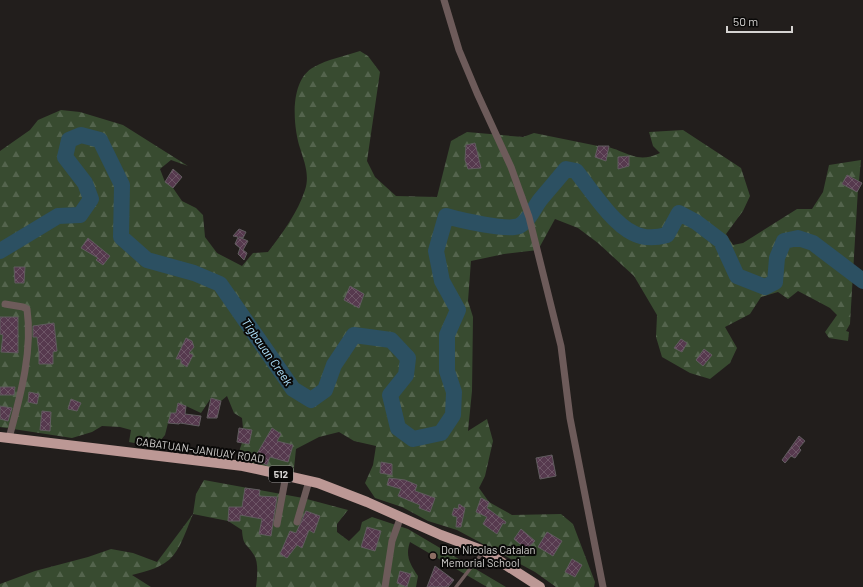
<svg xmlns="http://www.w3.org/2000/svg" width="863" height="587" font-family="Barlow,sans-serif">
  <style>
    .forest { fill: url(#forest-firs) }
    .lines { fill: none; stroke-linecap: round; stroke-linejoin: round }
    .river { stroke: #2c5062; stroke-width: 16 }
    .building { fill: url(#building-cross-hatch); stroke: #615c5f }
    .lane { stroke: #6d5b5a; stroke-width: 3.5 }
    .street { stroke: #6d5b5a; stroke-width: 7 }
    .primary { stroke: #bc9895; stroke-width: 10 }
    .education-dot { fill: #8d6e63; stroke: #0a0908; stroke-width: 1.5 }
    .labels { text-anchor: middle; stroke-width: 4; stroke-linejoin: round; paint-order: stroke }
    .shield { fill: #0a0908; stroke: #989695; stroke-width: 1 }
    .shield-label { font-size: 10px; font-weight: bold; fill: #d5d3d1 }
    .street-label { font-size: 11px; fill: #d5d3d1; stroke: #0a0908 }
    .poi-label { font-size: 11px; fill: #d5d3d1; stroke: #0a0908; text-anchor: start }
    .water-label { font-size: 12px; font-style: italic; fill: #afe3fe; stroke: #0a0908 }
  </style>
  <defs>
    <pattern id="forest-firs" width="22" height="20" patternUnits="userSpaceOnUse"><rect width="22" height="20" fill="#384b30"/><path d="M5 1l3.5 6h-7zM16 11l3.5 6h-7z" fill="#54644d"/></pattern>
    <pattern id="building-cross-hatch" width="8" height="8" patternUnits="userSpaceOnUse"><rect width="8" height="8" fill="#56394e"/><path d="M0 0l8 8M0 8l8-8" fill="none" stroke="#6d5566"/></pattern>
  </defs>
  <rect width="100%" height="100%" fill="#221e1c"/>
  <g class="forest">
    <path d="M360,51l8,5 12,16 -13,89 8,16 21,19 41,1 14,-56 16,-9 56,5 11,-4 64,13c25,0 35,20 62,7l-7,-7 -4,-14 34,-2 58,38 9,28 -7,15 -17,23 7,11 10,-2 54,-34h15l11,-17 6,-27 32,-5 -2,21 -12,-6 -5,9 15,7 1,-2 -8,135 -4,7 3,1 -1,9 -19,-3 -4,-6 12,-17 -7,-7 -32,-17 -10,8 -10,-7 -17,5 -11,17 -25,13 12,21 -7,15 -20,16 -20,-6 -28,-16 -6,-20 1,-22 -23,-39 -36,-33 -20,-15 -23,-9 -17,31 -34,4 -33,7 -3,40 5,16 -1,74 -4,40 19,-12 6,22 -8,35 -6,12 10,14 23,13 49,-1 12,10 22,58 -1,5h-38l-21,-15 -78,-42 -29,-9 -26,-14 -27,-9 -10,-15 8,-18 3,-19 -22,-5 -15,-9 -20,5 -23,12 -3,29 -53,-15 -2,-9 4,-11 7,1 3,-14 -9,-2 -1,-10 -8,-5 -7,-17 -6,5 -10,-3 -10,15 -15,-7 -2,11 -5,7 -11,-1 -3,12 -10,12 -26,-5 2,-12 -11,-3 -18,-1 -10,6 -20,6 -72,-11v-276l30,-21 8,-10 23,-10 19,2 43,13 65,41 -17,-6 -11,9 5,13 8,6 9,13 14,7 7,7 2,22 12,16 25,13 11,-13 15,-1c14,-18 30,-40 37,-62 5,-15 -1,-29 -5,-42 -7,-22 -11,-68 14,-81 14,-8 31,-11 46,-16z"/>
    <path d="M204,480l99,18 45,12 -11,14v8l12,9 11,-11 2,-8 10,-5 36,12 98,58h-19l-77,-45c-5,14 0,22 8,34l-2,11h-160c1,-9 3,-24 -2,-32 -7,-12 -11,-8 -12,-25l-14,-9 -35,-7c-16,39 -16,51 -61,61l19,12h-151v-3l35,-13 53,-14 23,-8 22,4 24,9 36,-48 3,-20z"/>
  </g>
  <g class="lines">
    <path class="river" d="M0,251l58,-35 22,-1 11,-16 -6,-16 -20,-26 4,-17 12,-5 19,5 22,45 -1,52 26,23 47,13 26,11 73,105 18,11 14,-10 9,-25 20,-30 37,5 17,18 -2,17 -16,20 8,33 15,11 28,-6 12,-18 1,-23 -7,-21v-36l11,-25 -16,-29 -6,-30 10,-35c14,4 61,15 73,10 10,-5 15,-18 21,-26 9,-11 18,-21 26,-31l10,2c15,19 36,52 57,62 11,6 23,5 34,2l12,-22 17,9 25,19 16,35 28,11 10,-5 2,-24 7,-17 14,-3 15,5 50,38"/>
  </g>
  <g class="building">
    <path d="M475,143l6,25 -13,1 -3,-9 1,-15z"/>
    <path d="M598,146h11l-3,15 -11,-4z"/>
    <path d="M629,156v10l-11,3v-12z"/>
    <path d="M173,169l9,8 -9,11 -8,-6z"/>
    <path d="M847,175l15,8 -5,9 -15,-8z"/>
    <path d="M239,229l7,3 -3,6 -4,-1 9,4 -5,9 4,3 -3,7 -6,-6 2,-6 -5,-4 3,-7 -5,-1z"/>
    <path d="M88,238l22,18 -7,9 -7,-5 2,-2 -17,-10z"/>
    <path d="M14,267h11l-1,16h-9z"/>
    <path d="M350,286l14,8 -5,14 -15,-8z"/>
    <path d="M0,317h18v36l-17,-1 2,-17 -3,-1z"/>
    <path d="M54,323l3,28 -4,1v12h-14v-11l-2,-16h-4v-11z"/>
    <path d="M186,338l6,3 2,6 -5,6 4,2 -6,12 -6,-4v-4h-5z"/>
    <path d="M681,339l6,4 -5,9 -8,-4z"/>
    <path d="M704,349l8,6 -9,11 -7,-6z"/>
    <path d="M0,387h15l-1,8h-14z"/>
    <path d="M29,392l10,2 -2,10 -9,-2z"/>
    <path d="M211,398l10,3 -4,17h-10z"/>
    <path d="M71,399l10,4 -4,8 -9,-2z"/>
    <path d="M178,403l8,3 -1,8 16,2 -2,10 -19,-3 -1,1 -11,-1 3,-10h5z"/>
    <path d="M0,406l12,2 -4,13 -8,-2z"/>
    <path d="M42,411l9,1 -1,19 -10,-1z"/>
    <path d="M239,428l13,2 -3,14 -12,-2z"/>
    <path d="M272,428l9,6 -4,7 16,4 -5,17 -18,-5 -3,8 -13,-6z"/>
    <path d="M799,436l6,5 -6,7 2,2 -6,8 -4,-2 -6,7 -3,-3z"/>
    <path d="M552,455l4,21 -16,3 -4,-21z"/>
    <path d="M381,462l11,2v11l-12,-2z"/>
    <path d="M389,478l16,2 12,5 -2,6 20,7 -5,14 -11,-4 1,-3 -22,-9 3,-7 -14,-4z"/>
    <path d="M245,488l15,2 -1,6 18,1 -6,39 -12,-2 3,-15 -22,-4v6h-12l1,-14h13z"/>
    <path d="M481,498l8,4 -2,6 19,14 -1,2 -2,-1 -6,11 -14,-10 4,-7 -11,-5z"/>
    <path d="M459,504l6,4 -4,19h-5l1,-10 -5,-2 2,-7 4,1z"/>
    <path d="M306,511l14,5 -6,17 -5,-3 -7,18 -5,-3 -10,13 -7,-4 10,-23 6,2z"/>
    <path d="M367,527l14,4 -6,20 -14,-4z"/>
    <path d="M521,529l14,12 -9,8 -12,-10z"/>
    <path d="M547,532l15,9 -9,15 -15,-9z"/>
    <path d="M572,559l10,6 -7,12 -10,-5z"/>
    <path d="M435,566l19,14 -6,7h-21z"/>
    <path d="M400,571l11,3 -4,13 -10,-4z"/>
  </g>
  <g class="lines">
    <path class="lane" d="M456,587l27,-35"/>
    <g class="street">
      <path d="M444,0l15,50 18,43 34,74 18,50 32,129 9,72 33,169"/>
      <path d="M5,304l18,3 4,2c6,43 -7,88 -18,129"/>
      <path d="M297,522l12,-41"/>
      <path d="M277,524l9,-49"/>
      <path d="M385,587l7,-46 9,-25"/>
    </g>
    <path class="primary" d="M0,437l243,29 75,17 49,19 74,33 43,16 56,36"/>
  </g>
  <circle class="education-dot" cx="433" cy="556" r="4"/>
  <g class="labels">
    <rect class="shield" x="269" y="466" width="24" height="16" rx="3"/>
    <g class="shield-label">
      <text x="281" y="478">512</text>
    </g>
    <g class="street-label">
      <text transform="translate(200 450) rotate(8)" y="4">CABATUAN-JANIUAY ROAD</text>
    </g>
    <g class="poi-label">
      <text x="441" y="554">Don Nicolas Catalan<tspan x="441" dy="13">Memorial School</tspan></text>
    </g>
    <g class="water-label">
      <text transform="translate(267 352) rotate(55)" y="4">Tigbauan Creek</text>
    </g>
  </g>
  <path d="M727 26v6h65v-6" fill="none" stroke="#d5d3d1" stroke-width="2"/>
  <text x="733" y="26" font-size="12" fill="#d5d3d1" stroke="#0a0908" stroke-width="3" paint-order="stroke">50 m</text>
</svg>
